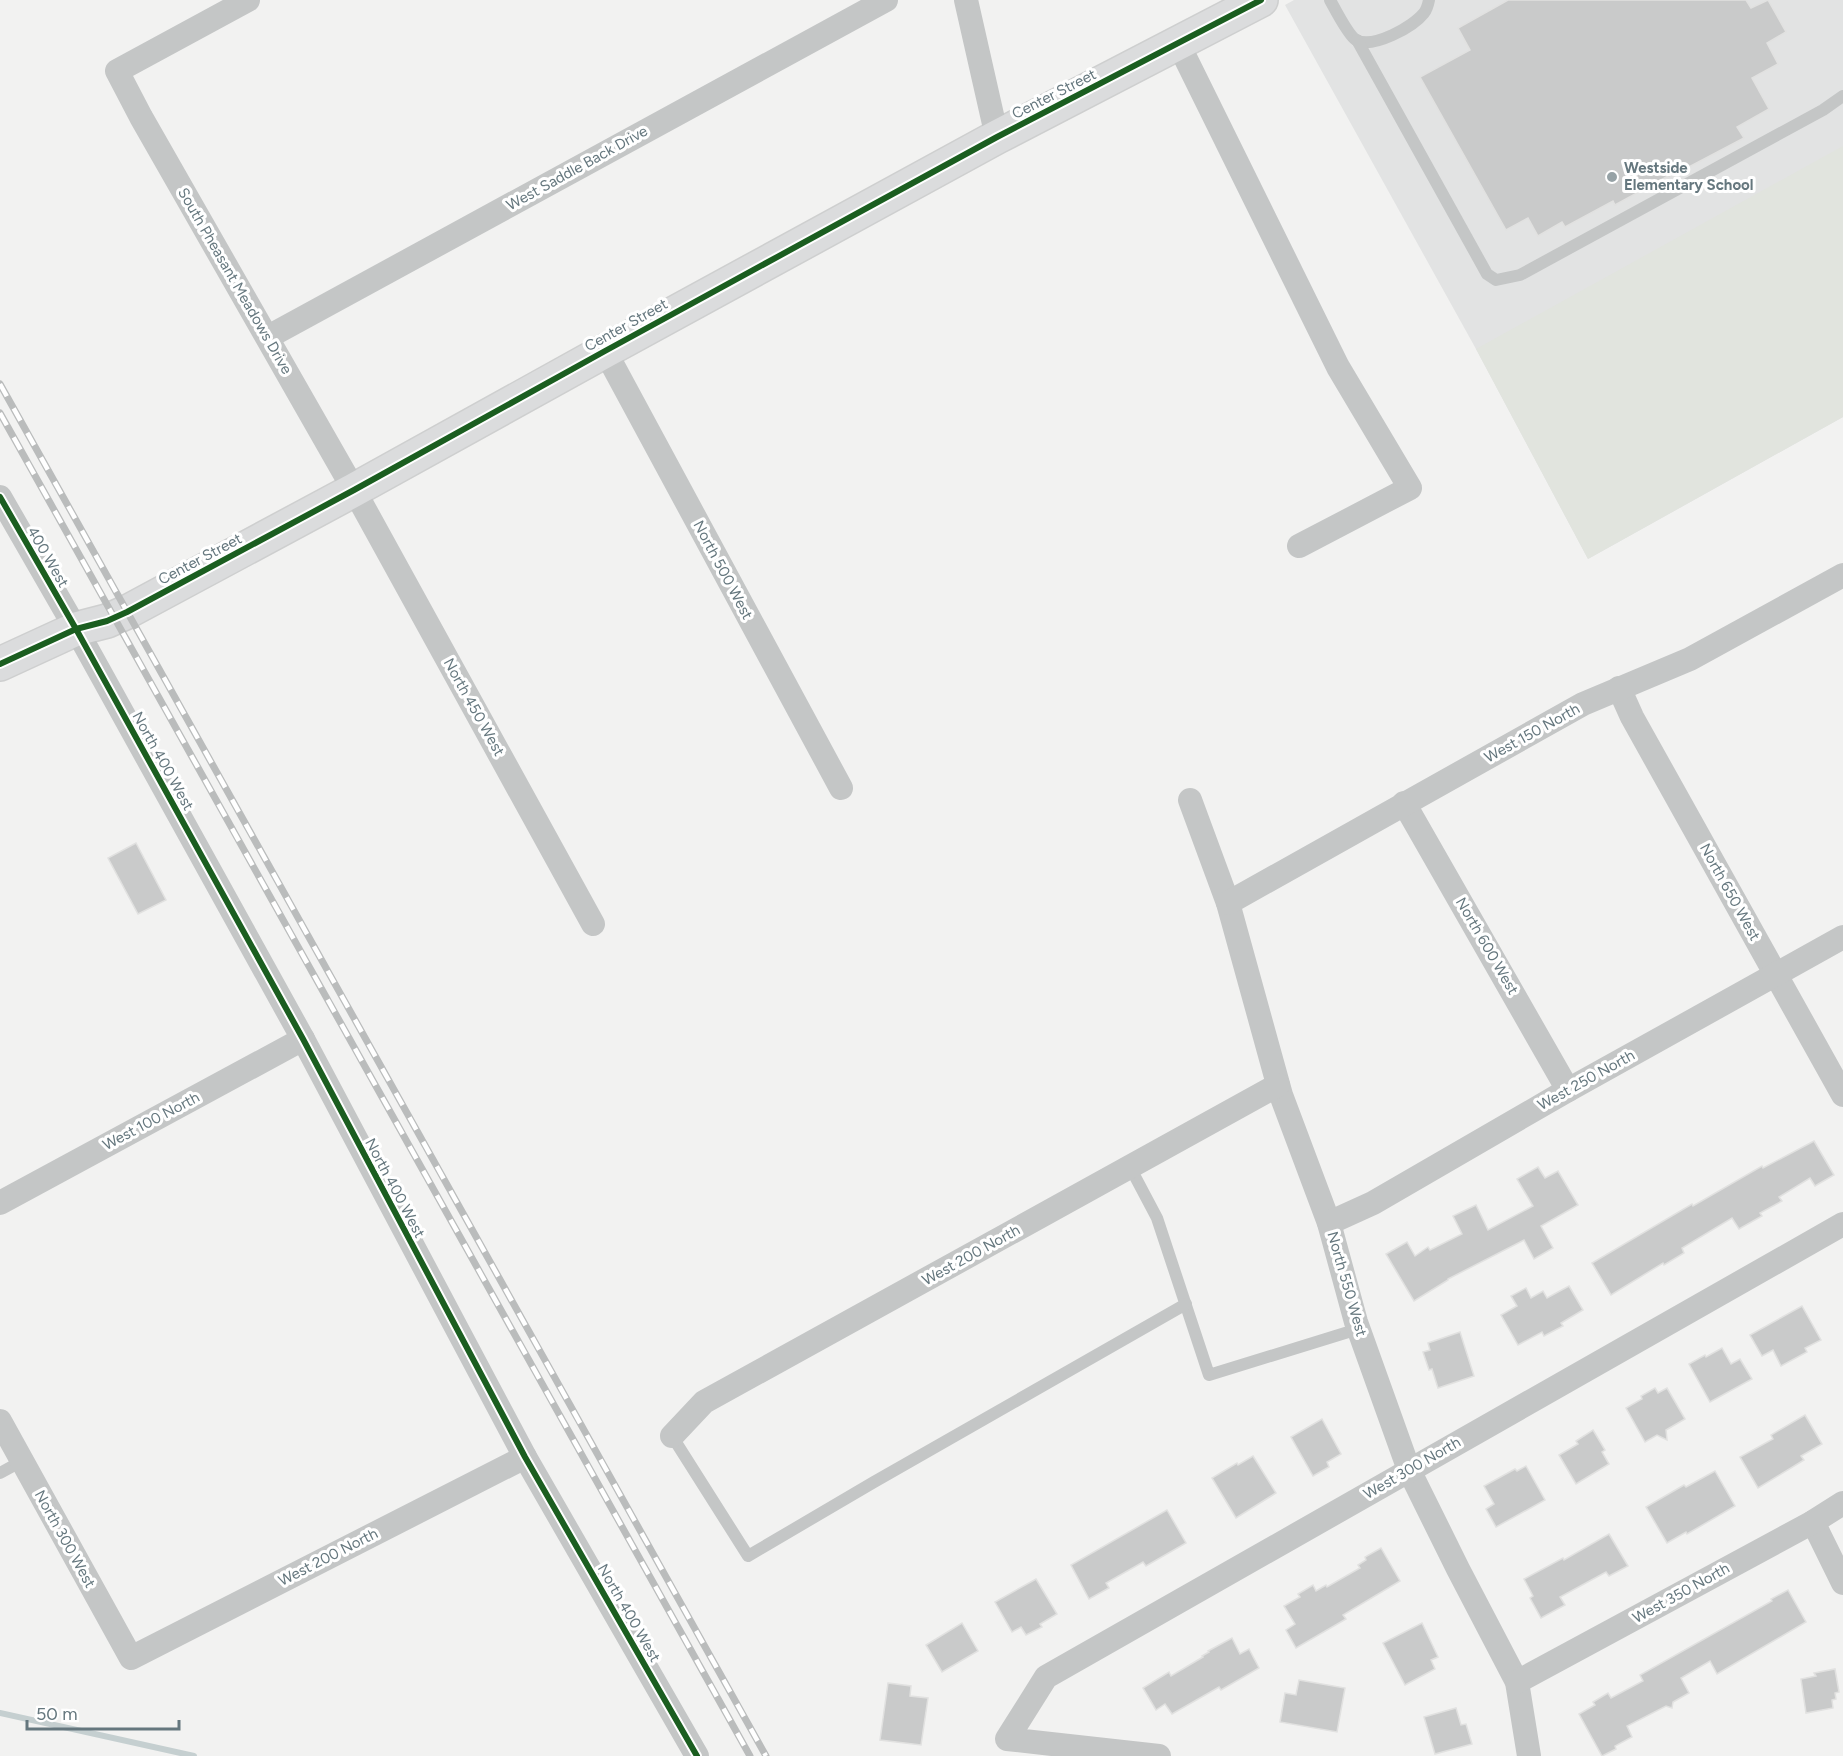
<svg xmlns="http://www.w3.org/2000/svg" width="1843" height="1756" font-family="Figtree,sans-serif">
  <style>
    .built { fill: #e2e3e3 }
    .green { fill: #e1e4de }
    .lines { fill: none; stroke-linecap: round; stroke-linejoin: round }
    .stream { stroke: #c5cfd0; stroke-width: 6 }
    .building { fill: #c9caca; stroke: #e1e1e0; stroke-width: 1.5 }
    .secondary-casing { stroke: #cecfcf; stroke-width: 36 }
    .lane { stroke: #c4c6c6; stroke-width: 12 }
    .street { stroke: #c4c6c6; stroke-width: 24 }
    .secondary { stroke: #dbdcdd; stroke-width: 33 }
    .rail-casing { stroke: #babcbc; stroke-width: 7 }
    .rail { stroke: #fff; stroke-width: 4.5; stroke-dasharray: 14; stroke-linecap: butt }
    .cycleway-casing { stroke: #fff; stroke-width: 10 }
    .cycleway { stroke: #1b5e20; stroke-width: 6 }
    .poi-dot { fill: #96a2a6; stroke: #fff; stroke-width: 2 }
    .labels { text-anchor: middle; stroke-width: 6; stroke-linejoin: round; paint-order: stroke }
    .street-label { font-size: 15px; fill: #65777e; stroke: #fff }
    .poi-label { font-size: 15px; font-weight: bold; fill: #65777e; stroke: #fff; text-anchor: start }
  </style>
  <rect width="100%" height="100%" fill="#f2f2f1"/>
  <path class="built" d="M1294,0h549v417l-255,142 -112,-210 -191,-344z"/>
  <path class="green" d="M1843,146v271l-255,142 -112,-210z"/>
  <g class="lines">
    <path class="stream" d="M0,1713l194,43"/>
  </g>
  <g class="building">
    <path d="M1508,0h238l5,8 17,-8 18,32 -19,11 11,21 -26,14 17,31 -32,18 7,11 -76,40v-2l-53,29 -2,-4 -48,26 -3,-5 -24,14 -10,-18 -22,12 -86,-153 50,-27 -12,-22z"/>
    <path d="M136,843l30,57 -28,14 -30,-56z"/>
    <path d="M1814,1141l20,34 -19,11 -5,-8 -31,19 3,4 -22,12 2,3 -23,13 -7,-11 -50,30 2,5 -20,12 -1,-2 -52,32 -19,-32 100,-59 1,2 69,-40 1,2z"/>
    <path d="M1538,1167l7,11 13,-7 20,34 -37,21 12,22 -19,11 -10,-19 -76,39v1l-34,21 -28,-47 21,-12 8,14 13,-9 2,3 32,-16 -9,-18 23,-11 12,25 45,-24 -16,-27z"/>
    <path d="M1569,1286l14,24 -22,13 2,3 -19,10 -2,-4 -24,13 -17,-30 16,-9 -6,-10 15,-8 5,10 12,-7 4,7z"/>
    <path d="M1802,1306l19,34 -16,8 2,4 -26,14 -8,-16 -11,6 -12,-21z"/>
    <path d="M1460,1332l14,44 -36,12 -6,-19 -3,1 -6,-18 7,-2 -2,-7z"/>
    <path d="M1722,1348l9,16 9,-5 12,20 -42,23 -21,-38 16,-9 1,2z"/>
    <path d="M1655,1388l3,5 9,-5 18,31 -19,11 1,10 -10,-5 -12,7 -19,-34 16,-9 -1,-3z"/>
    <path d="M1805,1415l17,29 -21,12 3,4 -46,28 -18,-31 33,-18 -2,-4z"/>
    <path d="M1322,1419l19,35 -14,8 2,5 -16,9 -22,-39z"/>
    <path d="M1593,1430l12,20 -3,2 7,12 -33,20 -17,-29 19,-11 -2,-3z"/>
    <path d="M1253,1456l23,37 -40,25 -24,-40 25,-15 1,2z"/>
    <path d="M1526,1466l19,34 -49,27 -10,-18 8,-5 -10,-18 31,-17 2,2z"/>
    <path d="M1715,1471l20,35 -48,28 -1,-2 -19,11 -21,-36 38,-22 2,2z"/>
    <path d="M1167,1510l19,33 -40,23 -3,-4 -37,21 3,5 -20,11 -18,-34z"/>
    <path d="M1609,1534l19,32 -19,10 -3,-4 -46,25 5,8 -24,13 -11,-20 3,-2 -9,-17 39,-21 1,2z"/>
    <path d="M1381,1548l19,33 -57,34 3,4 -50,29 -10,-18 9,-6 -11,-18 16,-9 -2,-3 15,-9 3,6 10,-6 1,2 33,-19 -2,-3 8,-5 -1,-3z"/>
    <path d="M1036,1579l21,35 -17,10 2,3 -16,8 -5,-8 -9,5 -17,-30z"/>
    <path d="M1788,1590l18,32 -89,52 -7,-13 -29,17 8,15 -16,9 -1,6 -6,-2 -39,20 5,11 -17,9 1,3 -14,7 -23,-42 16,-9 -2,-3 15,-9 3,5 32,-17 -3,-6 132,-74 -1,-2z"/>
    <path d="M962,1623l16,28 -36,21 -16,-27z"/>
    <path d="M1422,1623l16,34 -7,3 4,9 -30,16 -22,-42z"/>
    <path d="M1232,1638l8,16 9,-5 10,19 -38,22 -2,-3 -47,27 -7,-10 -9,6 -13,-22 26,-16 2,4 32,-19 -1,-1 7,-4 -1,-1z"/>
    <path d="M1835,1669l4,23 -4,1 1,6 -4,1 1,8 -27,5 -5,-34 15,-3 -2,-3z"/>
    <path d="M1299,1680l46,8 -8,44 -57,-10 5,-29 11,2z"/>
    <path d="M888,1683l23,3 -1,10 18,2 -7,47 -41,-5z"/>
    <path d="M1456,1708l5,17 5,-1 6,20 -37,10 -11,-37z"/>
  </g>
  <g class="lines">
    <defs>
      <path id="secondary" d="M0,664l76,-35 31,-8 20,-9 227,-122 251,-139 392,-214 264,-137"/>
    </defs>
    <use href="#secondary" class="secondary-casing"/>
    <g class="lane">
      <path d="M1330,0c5,9 18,35 26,40 17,9 57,-13 68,-27 3,-4 4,-8 5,-13"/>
      <path d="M1357,40l130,234 9,6 24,-5 303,-165 20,-14"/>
      <path d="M1130,1167l27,51 52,157 149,-46"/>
      <path d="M672,1436l76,120 126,-74 312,-178"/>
      <path d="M0,1473l22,-12"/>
    </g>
    <g class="street">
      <path d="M248,0l-131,71 24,46 213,373 239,434"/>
      <path d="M966,0l31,137"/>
      <path d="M1178,43l160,324 72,121 -111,58"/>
      <path d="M268,337l618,-337"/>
      <path d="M605,351l236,437"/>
      <path d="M0,497l76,132 227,410 222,418 172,299"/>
      <path d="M1619,688l13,29 211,378"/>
      <path d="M1190,800l38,103 53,192 48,128 27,99 53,148 49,99 59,113 12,74"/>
      <path d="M1404,803l164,287"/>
      <path d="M1228,903l355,-199 107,-45 153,-84"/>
      <path d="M0,1203l303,-164"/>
      <path d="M1329,1223l44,-20 195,-113 275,-153"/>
      <path d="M0,1421l131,237 394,-201"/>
      <path d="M672,1436l32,-34 574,-317"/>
      <path d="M1813,1522l30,61"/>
      <path d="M1517,1682l296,-160 30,-19"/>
      <path d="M1159,1756l-152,-17 39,-62 797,-453"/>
    </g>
    <use href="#secondary" class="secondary"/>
    <defs>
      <g id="rail">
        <path d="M0,384l766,1372"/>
        <path d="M0,413l750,1343"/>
      </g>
    </defs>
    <use href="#rail" class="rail-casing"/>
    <use href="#rail" class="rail"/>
    <defs>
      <g id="cycleway">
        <path d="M0,497l76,132 227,410 222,418 172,299"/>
        <path d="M0,664l76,-35 31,-8 20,-9 227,-122 251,-139 392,-214 264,-137"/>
      </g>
    </defs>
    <use href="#cycleway" class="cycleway-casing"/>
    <use href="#cycleway" class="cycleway"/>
  </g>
  <circle class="poi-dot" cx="1612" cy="177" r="6"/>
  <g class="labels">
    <g class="street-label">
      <text transform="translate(1054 94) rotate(-27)" y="5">Center Street</text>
      <text transform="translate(577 168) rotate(-29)" y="5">West Saddle Back Drive</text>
      <text transform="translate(235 281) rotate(60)" y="5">South Pheasant Meadows Drive</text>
      <text transform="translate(626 325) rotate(-29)" y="5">Center Street</text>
      <text transform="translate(48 557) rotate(60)" y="5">400 West</text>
      <text transform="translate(200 559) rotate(-28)" y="5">Center Street</text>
      <text transform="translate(723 570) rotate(62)" y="5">North 500 West</text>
      <text transform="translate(474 707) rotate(61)" y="5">North 450 West</text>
      <text transform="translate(1532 733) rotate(-29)" y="5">West 150 North</text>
      <text transform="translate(163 761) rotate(61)" y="5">North 400 West</text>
      <text transform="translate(1730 892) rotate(61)" y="5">North 650 West</text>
      <text transform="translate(1487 946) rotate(60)" y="5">North 600 West</text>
      <text transform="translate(1586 1080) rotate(-29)" y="5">West 250 North</text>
      <text transform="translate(151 1121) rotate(-28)" y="5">West 100 North</text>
      <text transform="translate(395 1188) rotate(62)" y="5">North 400 West</text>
      <text transform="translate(971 1255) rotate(-29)" y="5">West 200 North</text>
      <text transform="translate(1347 1284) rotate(74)" y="5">North 550 West</text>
      <text transform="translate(1412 1468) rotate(-30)" y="5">West 300 North</text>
      <text transform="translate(65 1539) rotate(61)" y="5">North 300 West</text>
      <text transform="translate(328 1557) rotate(-27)" y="5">West 200 North</text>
      <text transform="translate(1681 1593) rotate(-29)" y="5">West 350 North</text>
      <text transform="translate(629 1613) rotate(60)" y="5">North 400 West</text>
    </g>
    <g class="poi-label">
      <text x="1624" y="173">Westside<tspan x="1624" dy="17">Elementary School</tspan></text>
    </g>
  </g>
  <path d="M27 1720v9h152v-9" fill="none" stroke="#65777e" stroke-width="3"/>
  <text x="36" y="1720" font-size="18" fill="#65777e" stroke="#ffffff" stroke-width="4.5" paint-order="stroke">50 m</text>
</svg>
